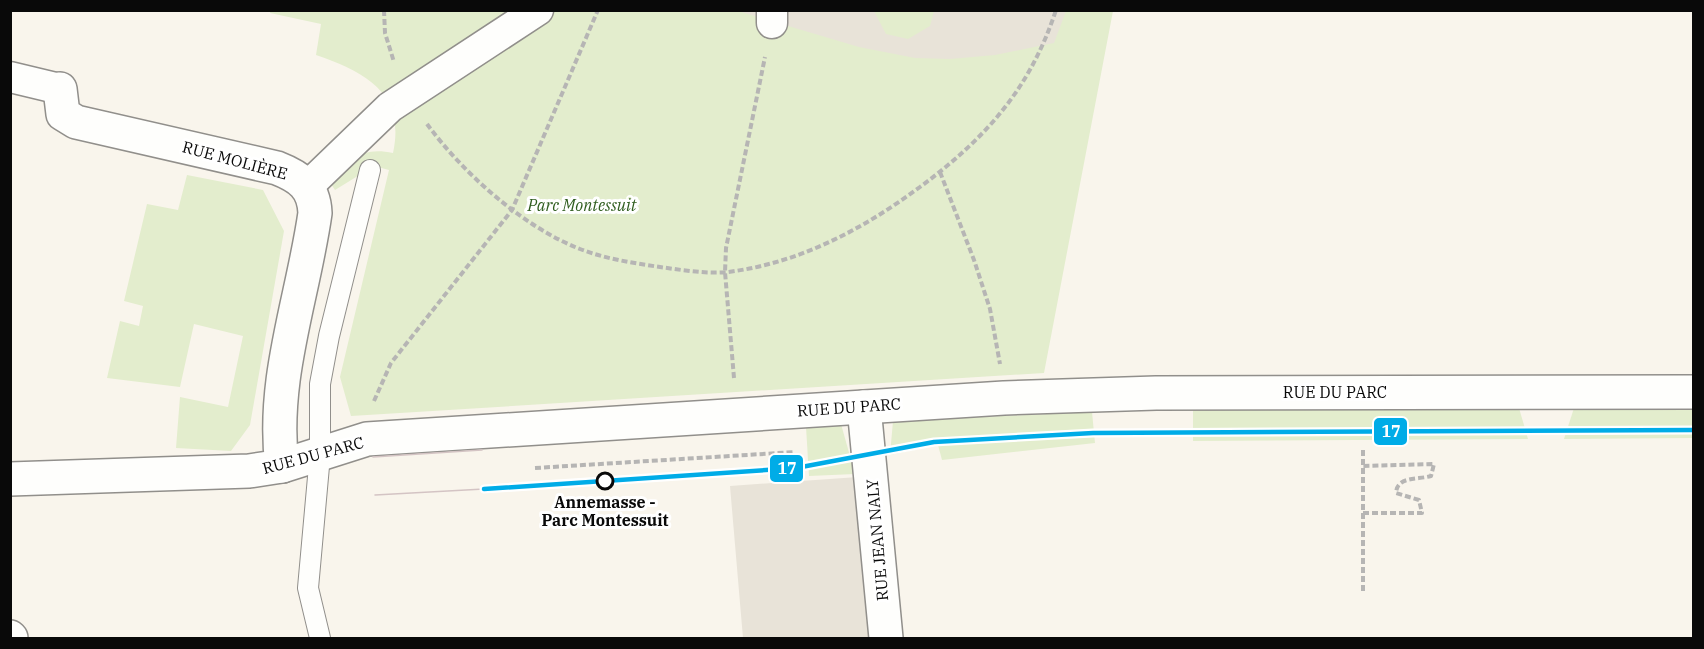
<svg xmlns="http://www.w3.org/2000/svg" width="1704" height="649" font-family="'IBM Plex Serif',serif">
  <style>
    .green { fill: #e3edcd }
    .plaza { fill: #e8e3d8 }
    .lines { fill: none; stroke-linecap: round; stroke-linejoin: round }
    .service-casing { stroke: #918f8b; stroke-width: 22 }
    .pedestrian-casing { stroke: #918f8b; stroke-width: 33 }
    .minor-casing { stroke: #918f8b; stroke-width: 36 }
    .path { stroke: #b6b5b4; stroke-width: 4; stroke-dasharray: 6 3; stroke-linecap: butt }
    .service { stroke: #fefefc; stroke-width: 20 }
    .pedestrian { stroke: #fefefc; stroke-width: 30 }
    .minor { stroke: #fefefc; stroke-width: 33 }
    .tram { stroke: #d4c4c4; stroke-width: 1.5 }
    .tram-1-casing { stroke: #fff; stroke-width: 9 }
    .tram-1 { stroke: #00ace7; stroke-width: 4.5 }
    .stop-dot { fill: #fff; stroke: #090909; stroke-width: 3 }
    .labels { text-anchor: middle; stroke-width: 6; stroke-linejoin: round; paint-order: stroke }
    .street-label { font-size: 16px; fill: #090909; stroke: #fff }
    .park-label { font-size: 16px; font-style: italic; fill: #2f5d1e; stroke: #fff }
    .stop-label { font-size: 16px; font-weight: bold; fill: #090909; stroke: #fff }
    .line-badge { stroke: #fff; stroke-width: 2 }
    .badge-label { font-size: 16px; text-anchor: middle; font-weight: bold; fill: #fff }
  </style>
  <rect width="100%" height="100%" fill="#f9f5ec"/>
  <g class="green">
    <path d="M271,10l842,1 -69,362 -693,43 -11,-39 49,-207 -15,-4 -39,24 -8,-12c24,-18 35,-32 66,-25 13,-60 -28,-81 -77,-98l5,-31 -51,-11z"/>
    <path d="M187,175l76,15 21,41 -34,194 -19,26 -55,-3 4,-51 48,10 15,-71 -49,-12 -14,63 -73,-9 13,-57 19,5 4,-20 -19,-5 23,-97 31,6z"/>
    <path d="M1519,408l9,31 -335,2v-31z"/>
    <path d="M1574,408h119v30l-129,1z"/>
    <path d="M1092,412l3,31 -153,17 -4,-15 -48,10 3,-34z"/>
    <path d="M841,424l14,50 -46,2 -3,-49z"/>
  </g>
  <g class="plaza">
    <path d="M738,11h136l12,23 22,5 22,-13 4,-15h132l-12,32 -59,12 -45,4 -35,-1 -56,-11z"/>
    <path d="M858,477l1,59 11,40 5,62h-132l-13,-152z"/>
  </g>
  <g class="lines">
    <defs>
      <path id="service" d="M320,638l-12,-50 12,-133v-71l9,-48 41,-166"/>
      <g id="pedestrian">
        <path d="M772,23v-13"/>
        <path d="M10,77l50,12"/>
        <path d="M308,186l82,-79 148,-97"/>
      </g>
      <g id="minor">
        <path d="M60,89l3,25 13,8 201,46c23,9 37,19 38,45 -12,85 -44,166 -33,253"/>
        <path d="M864,407l22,231"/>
        <path d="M10,479l239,-8 33,-5 85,-27 637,-41 152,-5 538,-1"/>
        <path d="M10,637l1,1"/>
      </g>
    </defs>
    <use href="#service" class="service-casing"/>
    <use href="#pedestrian" class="pedestrian-casing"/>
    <use href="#minor" class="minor-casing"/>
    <g class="path">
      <path d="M384,10l1,23 9,29"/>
      <path d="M427,124c36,49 96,103 153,125 26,10 53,14 80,18 22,3 45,7 68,5 72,-9 135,-43 192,-85 66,-49 110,-98 136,-177"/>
      <path d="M940,172l34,88 16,49 10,55"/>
      <path d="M734,378l-9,-106 1,-24 39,-191"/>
      <path d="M374,401l17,-38 121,-153 86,-200"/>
      <path d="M535,468l260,-16"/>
      <path d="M1363,513h59l-3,-13 -23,-7c1,-17 21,-13 35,-17l3,-12 -71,2"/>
      <path d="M1363,591v-141"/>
    </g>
    <use href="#service" class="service"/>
    <use href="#pedestrian" class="pedestrian"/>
    <use href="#minor" class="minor"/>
    <g class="tram">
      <path d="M373,457l109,-7"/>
      <path d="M375,495l109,-6"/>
    </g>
    <defs>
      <path id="tram-1" d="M484,489l312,-21 138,-26 159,-9 601,-3"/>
    </defs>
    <use href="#tram-1" class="tram-1-casing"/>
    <use href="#tram-1" class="tram-1"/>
  </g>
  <circle class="stop-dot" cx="605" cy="481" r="8"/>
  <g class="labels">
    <g class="street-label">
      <text transform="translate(235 160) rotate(15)" y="6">RUE MOLIÈRE</text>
      <text x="1335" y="398">RUE DU PARC</text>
      <text transform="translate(849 407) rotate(-4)" y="6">RUE DU PARC</text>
      <text transform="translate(313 455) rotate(-15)" y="6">RUE DU PARC</text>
      <text transform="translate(877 540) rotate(-95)" y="6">RUE JEAN NALY</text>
    </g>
    <g class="park-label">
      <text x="582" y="211">Parc Montessuit</text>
    </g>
    <g class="stop-label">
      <text x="605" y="508">Annemasse -<tspan x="605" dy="18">Parc Montessuit</tspan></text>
    </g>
  </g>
  <g class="line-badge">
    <rect x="1373" y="417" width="35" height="29" rx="6" fill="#00ace7"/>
    <rect x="769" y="454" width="35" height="29" rx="6" fill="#00ace7"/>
  </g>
  <g class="badge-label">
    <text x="1391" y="437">17</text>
    <text x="787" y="474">17</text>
  </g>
  <rect width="1704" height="649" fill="none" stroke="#090909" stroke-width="24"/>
</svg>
